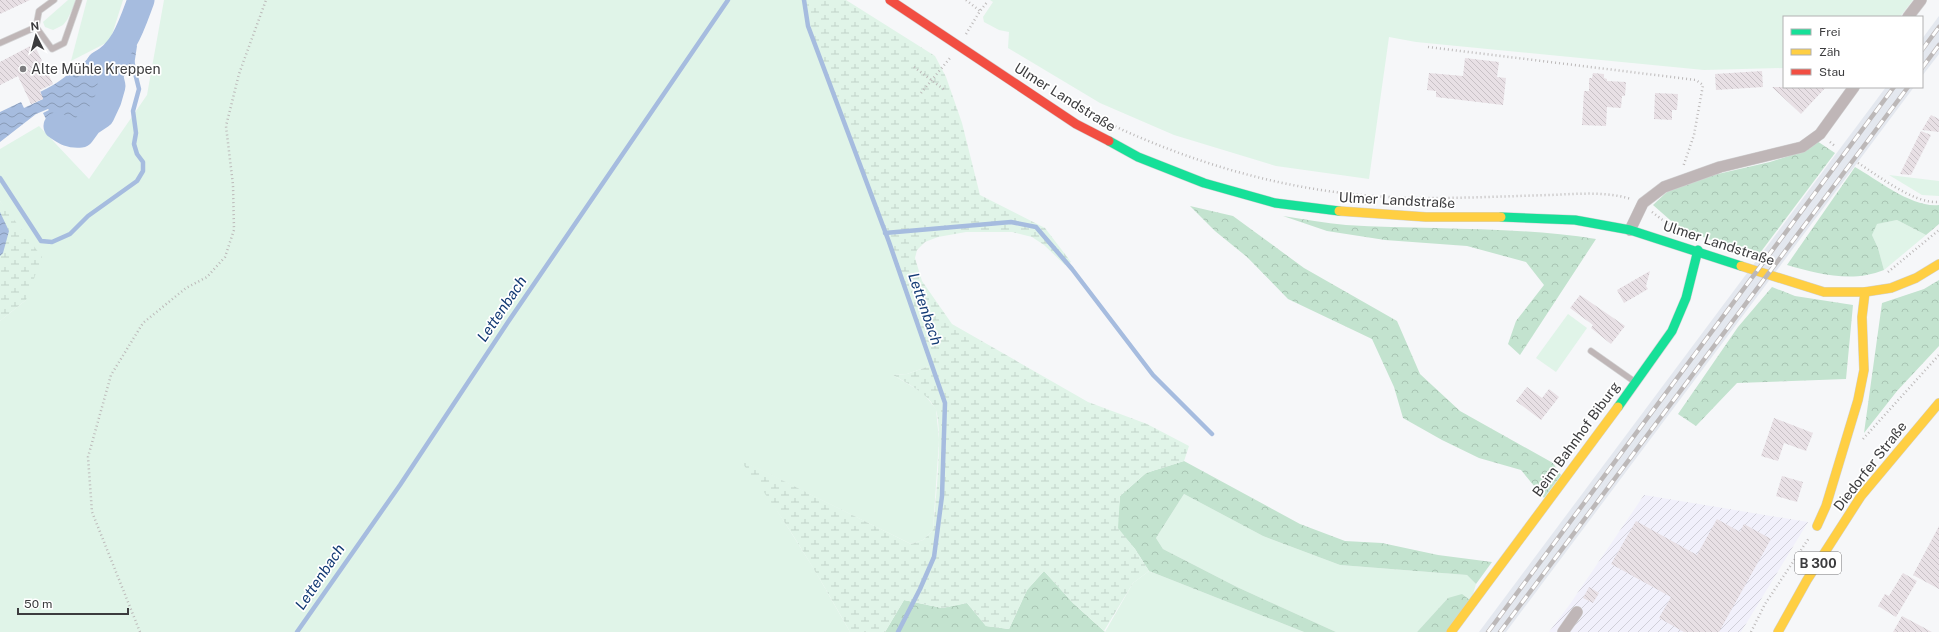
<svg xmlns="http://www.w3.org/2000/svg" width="1939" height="632" font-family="'Public Sans',sans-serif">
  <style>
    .built { fill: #e4e8ef }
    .industrial { fill: url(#industrial-furrows) }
    .green { fill: #e0f4e8 }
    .forest { fill: url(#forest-crowns) }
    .wetland { fill: url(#wetland-marsh) }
    .water { fill: url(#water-waves) }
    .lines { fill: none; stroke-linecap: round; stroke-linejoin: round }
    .stream { stroke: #a6bcdf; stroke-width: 4.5 }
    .river { stroke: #a6bcdf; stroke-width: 27 }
    .building { fill: url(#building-back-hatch) }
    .lane-casing { stroke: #d2d2d3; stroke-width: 7 }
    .street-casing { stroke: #d2d2d3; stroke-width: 12 }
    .fast-casing { stroke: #d2d2d3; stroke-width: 10 }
    .slow-casing { stroke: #d2d2d3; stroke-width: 10 }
    .jam-casing { stroke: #d2d2d3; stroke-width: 10 }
    .path { stroke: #bcb9b9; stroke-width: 2.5; stroke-dasharray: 1 3; stroke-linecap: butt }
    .lane { stroke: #bfb6b7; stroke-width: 5.5 }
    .street { stroke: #bfb6b7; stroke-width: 11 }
    .fast { stroke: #16e098; stroke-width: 9 }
    .slow { stroke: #ffcf43; stroke-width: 9 }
    .jam { stroke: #f24e42; stroke-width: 9 }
    .rail-casing { stroke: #bcb8b8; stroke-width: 4.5 }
    .rail { stroke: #fff; stroke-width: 3; stroke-dasharray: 9; stroke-linecap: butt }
    .poi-dot { fill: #7d7d7f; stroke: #fff; stroke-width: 1.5 }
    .labels { text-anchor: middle; stroke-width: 3.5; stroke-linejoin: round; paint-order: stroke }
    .shield { fill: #fff; stroke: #767678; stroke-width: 1 }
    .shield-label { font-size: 13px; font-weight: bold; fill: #3c3c3e }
    .poi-label { font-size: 14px; fill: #3c3c3e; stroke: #fff; text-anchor: start }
    .street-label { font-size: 14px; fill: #3c3c3e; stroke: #fff }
    .water-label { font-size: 15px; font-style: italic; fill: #133a74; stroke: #fff }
  </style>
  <defs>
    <pattern id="industrial-furrows" width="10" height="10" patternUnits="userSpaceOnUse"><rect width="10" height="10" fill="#f1f0fb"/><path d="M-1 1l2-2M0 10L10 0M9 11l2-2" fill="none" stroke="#d0cfd8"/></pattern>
    <pattern id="forest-crowns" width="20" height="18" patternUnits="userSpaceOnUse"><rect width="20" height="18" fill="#c3e3cf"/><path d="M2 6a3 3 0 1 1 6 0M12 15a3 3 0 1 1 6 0" fill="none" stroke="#a8c4b3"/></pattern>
    <pattern id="wetland-marsh" width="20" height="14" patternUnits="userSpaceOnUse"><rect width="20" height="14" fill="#e0f4e8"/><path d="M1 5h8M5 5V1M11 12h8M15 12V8" fill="none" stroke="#c1d2c8"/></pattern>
    <pattern id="water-waves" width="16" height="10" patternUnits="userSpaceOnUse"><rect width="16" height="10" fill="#a6bcdf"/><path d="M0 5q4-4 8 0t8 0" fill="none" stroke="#889ab6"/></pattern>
    <pattern id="building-back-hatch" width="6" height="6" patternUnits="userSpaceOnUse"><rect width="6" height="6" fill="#e8e0e5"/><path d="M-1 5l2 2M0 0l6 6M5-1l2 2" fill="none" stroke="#c8c1c6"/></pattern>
  </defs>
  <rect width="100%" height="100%" fill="#f6f7f9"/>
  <g class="built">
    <path d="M1939,16v38l-17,22v-37z"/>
    <path d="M1886,87h28l-408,545h-27z"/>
  </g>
  <path class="industrial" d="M1644,495l164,27 -67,110h-192l21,-28z"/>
  <g class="green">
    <path d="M68,0h9l-10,20 -4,5 -10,5 -8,-3 -2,-5z"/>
    <path d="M87,0h36l-13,41 -39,20z"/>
    <path d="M164,0h640l53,156 75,209 -25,9 -14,1 30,18 13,16 3,31 -6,90 -10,10 -12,4 -171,-84 23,28 51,81 36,63h-850v-311l26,-21 -19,-88 -7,-11v-52l39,-23 50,53 58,-84z"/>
    <path d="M990,0h923l-13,17h-116v51l-80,2 -288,-28 -27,-5 -20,142 -93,-13 -102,-31 -74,-32 -92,-55 1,-16 -10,-2 -15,-8 -1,-5 10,-15z"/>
    <path d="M1889,175l50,6v15l-17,-1z"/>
    <path d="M1897,220l29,15 -42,35 -6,-22 -6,-13 4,-11z"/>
    <path d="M1568,314l19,14 -31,44 -20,-14z"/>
    <path d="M1184,494l79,42 77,29 127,10 9,9 -5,17 -23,-3 -31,34h-81l-99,-45 -74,-38 -7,-11z"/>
    <path d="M1149,571l155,61h-199l28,-49z"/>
  </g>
  <g class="forest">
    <path d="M1817,141l18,12 -75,100 -49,-13 -33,-13 -25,-22 16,-15 40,-14 61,-14 37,-12z"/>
    <path d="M1855,167c23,13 57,41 84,38v19l-13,11 -29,-15 -20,4 -5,11 6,13 6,22c-32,13 -65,4 -97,-5z"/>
    <path d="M1190,206l43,10 71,52 93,53 23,53 40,37 93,52 8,12 -17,23 -23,-28 -42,-12 -37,-18 -39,-22 -9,-31 -22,-48 -84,-40 -41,-42 -32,-26z"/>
    <path d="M1283,216c21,3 42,7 63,9 84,5 167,1 250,14l-76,116 -12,-11 8,-23 28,-36 -18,-23 -59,-16 -82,-6 -58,-9z"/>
    <path d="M1939,280v66l-42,45 -33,42 18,-130 42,-14z"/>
    <path d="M1772,287l23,9 58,9 -7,74 -109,4 -41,43 -18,-12 60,-87z"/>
    <path d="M1184,461l116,63 45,17 37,2 56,12 54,7 -16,22 -9,-9 -127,-10 -77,-29 -79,-42 -28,44 7,11 74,38 99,45h-32l-155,-61 -14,-22 -18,-21 3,-32 26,-23z"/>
    <path d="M1044,571l29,32 32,29h-220l19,-32 38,8 25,-5 19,23 23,3 18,-39z"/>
    <path d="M1462,594l9,7 -23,31h-31l31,-34z"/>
  </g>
  <g class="wetland">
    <path d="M804,0h42l89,56 11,21 16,46 18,72 65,33 26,34 -6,3 -21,-20 -12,-8 -20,-5h-46l-28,5 -13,5 -8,8 -2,8 7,23 30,43 136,78 59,22 42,22 -5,15 -38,12 -26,23 -2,32 17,21 14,22 -16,12 -29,48 -31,-28 -29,-32 -17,19 -18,39 -23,-3 -19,-23 -25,5 -38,-8 -19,32h-35c-33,-59 -68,-119 -111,-173l172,85 12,-4 10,-10c2,-22 11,-105 2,-122 -9,-16 -27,-24 -42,-33l14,-1 25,-9 -43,-123 -81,-216z"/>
    <path d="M0,201l42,56 -16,43 -26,21z"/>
  </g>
  <g class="water">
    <path d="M117,38l14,2 6,6 -3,20 -44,44 -21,14 -12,2 -11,-7 -3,-6 6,-3 -1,-1 -12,5 -36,28v-30l21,-10 3,6 19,-9 -3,-7c18,-8 29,-19 44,-30 14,-10 22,-10 33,-24z"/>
    <path d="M0,212l9,19 -6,22 -3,3z"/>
  </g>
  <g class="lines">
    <g class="stream">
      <path d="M804,0l4,26 81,216 56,161 -3,93 -8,61 -14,32 -22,43"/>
      <path d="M0,178l41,63 11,1 18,-8 18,-18 49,-35 6,-10v-9l-6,-8 -3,-10 2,-11 -3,-22 6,-22 -7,-28"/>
      <path d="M885,233l126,-11 25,5 36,42 81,106 59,59"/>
      <path d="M297,632l103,-147 108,-163 220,-322"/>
    </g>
    <g class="river">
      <path d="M100,64c24,-12 32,-40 41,-64"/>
      <path d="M57,126c9,6 13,9 24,8l8,-11 12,-8 7,-15 4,-14 -6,-25 -8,6"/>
    </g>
  </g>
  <g class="building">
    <path d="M0,0h30l-30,14z"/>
    <path d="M34,44l19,40 -13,6 3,9 -12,5 -13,-28 -18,9v-23z"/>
    <path d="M1465,58l34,4 -2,15 9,1 -3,27 -67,-8v-6l-9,-1 2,-17 34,3z"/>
    <path d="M1762,71l1,16 -47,3 -1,-16z"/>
    <path d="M1593,73l11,1v4l3,1v2l19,1 -1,14h-3l-1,12 -14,-1 -1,19 -24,-1 2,-34h5v-13h3z"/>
    <path d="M1772,87h54l-25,27z"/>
    <path d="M1655,93l23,1 -1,16h-5v10l-18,-1z"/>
    <path d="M1931,115l8,4v13l-17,-2z"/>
    <path d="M1921,131l10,4 -20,40 -11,-1z"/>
    <path d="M1650,271l-4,15 2,3 -24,14 -7,-13z"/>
    <path d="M1580,295l45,31 -14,18 -20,-16 2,-3 -23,-17z"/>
    <path d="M1527,387l15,11 7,-9 10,8 -18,23 -25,-19z"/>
    <path d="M1774,418l39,15 -7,18 -22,-8 -6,18 -17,-5z"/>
    <path d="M1782,476l21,6 -6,20 -21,-6z"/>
    <path d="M1717,519l23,13 4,-8 27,15 -52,93h-35l-25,-14 12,-21 -60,-33 25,-43 61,34z"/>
    <path d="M1939,526v63l-26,-14z"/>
    <path d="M1903,573l14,8 -21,36 -18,-11 7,-12 4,2z"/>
    <path d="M1589,587l10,6 -6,10 -10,-5z"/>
    <path d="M1902,616l30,16h-39z"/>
  </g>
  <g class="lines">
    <defs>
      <g id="lane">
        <path d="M54,0l-15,11 -3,16 16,22 12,-6 15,-43"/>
        <path d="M0,43l36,-16"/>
        <path d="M1591,351l44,31"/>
      </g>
      <g id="street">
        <path d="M1908,17l13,-17"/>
        <path d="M1630,230l13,-27 21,-16 56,-20 82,-20 18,-13 34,-47"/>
        <path d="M1563,632l14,-20"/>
      </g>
      <g id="fast">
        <path d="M1109,141l29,16 66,26 71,20 64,8"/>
        <path d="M1501,217l74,3 55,10 111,36"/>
        <path d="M1618,407l54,-76 14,-33 12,-48"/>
      </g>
      <g id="slow">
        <path d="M1339,211l87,6h75"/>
        <path d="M1741,266l83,26h41l26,-4 25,-10 23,-14"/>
        <path d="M1817,526l9,-20 32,-106 6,-30 -2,-53 3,-25"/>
        <path d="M1451,632l167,-225"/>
        <path d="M1778,632l29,-52 54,-84 78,-93"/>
      </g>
      <path id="jam" d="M890,0l186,124 33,17"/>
    </defs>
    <use href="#lane" class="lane-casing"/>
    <use href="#street" class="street-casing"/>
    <use href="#fast" class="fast-casing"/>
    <use href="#slow" class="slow-casing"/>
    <use href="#jam" class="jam-casing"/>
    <g class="path">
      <path d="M966,0l14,11"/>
      <path d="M966,34l14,-23 8,-10"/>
      <path d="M1428,47l268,33 7,5 -9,50 -11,32"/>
      <path d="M914,67l32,24"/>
      <path d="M921,93l29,-35"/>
      <path d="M1067,98c19,11 38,24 58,33 99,44 199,68 308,67 39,0 78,-2 117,-3 27,-1 55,-4 81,4"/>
      <path d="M1830,142l6,5"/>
      <path d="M1858,163c21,13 56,41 81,39"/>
      <path d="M1652,212l20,15"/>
      <path d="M1888,272l51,-42"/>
      <path d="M1863,439l76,-84"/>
      <path d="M140,632l-48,-120 -4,-55 23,-82 32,-52 43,-35 21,-11 18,-20 9,-27 -1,-45 -7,-59 13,-52 27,-74"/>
      <path d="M1751,632l14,-28 44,-66"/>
    </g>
    <use href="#lane" class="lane"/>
    <use href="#street" class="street"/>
    <use href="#fast" class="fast"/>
    <use href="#slow" class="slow"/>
    <use href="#jam" class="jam"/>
    <defs>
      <g id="rail">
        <path d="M1922,50l17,-23"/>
        <path d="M1922,68l17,-23"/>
        <path d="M1488,632l406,-545"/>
        <path d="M1500,632l408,-545"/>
      </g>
    </defs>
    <use href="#rail" class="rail-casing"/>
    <use href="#rail" class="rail"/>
  </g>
  <circle class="poi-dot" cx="23" cy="69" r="4"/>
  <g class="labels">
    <rect class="shield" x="1795" y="552" width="46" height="22" rx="3"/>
    <g class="shield-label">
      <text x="1818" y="568">B 300</text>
    </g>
    <g class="poi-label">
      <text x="31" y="74">Alte Mühle Kreppen</text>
    </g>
    <g class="street-label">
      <text transform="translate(1065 97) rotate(32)" y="5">Ulmer Landstraße</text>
      <text transform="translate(1397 200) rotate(3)" y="5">Ulmer Landstraße</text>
      <text transform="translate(1719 243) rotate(18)" y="5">Ulmer Landstraße</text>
      <text transform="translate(1576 439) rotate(-54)" y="5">Beim Bahnhof Biburg</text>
      <text transform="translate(1870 466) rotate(-52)" y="5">Diedorfer Straße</text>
    </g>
    <g class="water-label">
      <text transform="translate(502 309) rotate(-56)" y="5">Lettenbach</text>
      <text transform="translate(925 309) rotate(71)" y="5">Lettenbach</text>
      <text transform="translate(320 577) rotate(-56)" y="5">Lettenbach</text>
    </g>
  </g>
  <rect x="1783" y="16" width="140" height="72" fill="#ffffff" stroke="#b1b1b2"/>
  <rect x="1791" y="29" width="20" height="6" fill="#16e098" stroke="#b1b1b2"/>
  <text x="1819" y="36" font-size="12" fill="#3c3c3e">Frei</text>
  <rect x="1791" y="49" width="20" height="6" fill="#ffcf43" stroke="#b1b1b2"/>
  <text x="1819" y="56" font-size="12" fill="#3c3c3e">Zäh</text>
  <rect x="1791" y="69" width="20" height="6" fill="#f24e42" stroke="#b1b1b2"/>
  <text x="1819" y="76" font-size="12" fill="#3c3c3e">Stau</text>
  <g transform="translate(36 36) rotate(354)" stroke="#ffffff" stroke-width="3" paint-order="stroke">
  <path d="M0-3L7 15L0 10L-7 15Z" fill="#3c3c3e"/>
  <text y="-6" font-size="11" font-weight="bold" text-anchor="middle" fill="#3c3c3e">N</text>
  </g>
  <path d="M18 608v6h110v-6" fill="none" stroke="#3c3c3e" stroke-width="2"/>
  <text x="24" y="608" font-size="12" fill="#3c3c3e" stroke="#ffffff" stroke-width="3" paint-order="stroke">50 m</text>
</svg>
